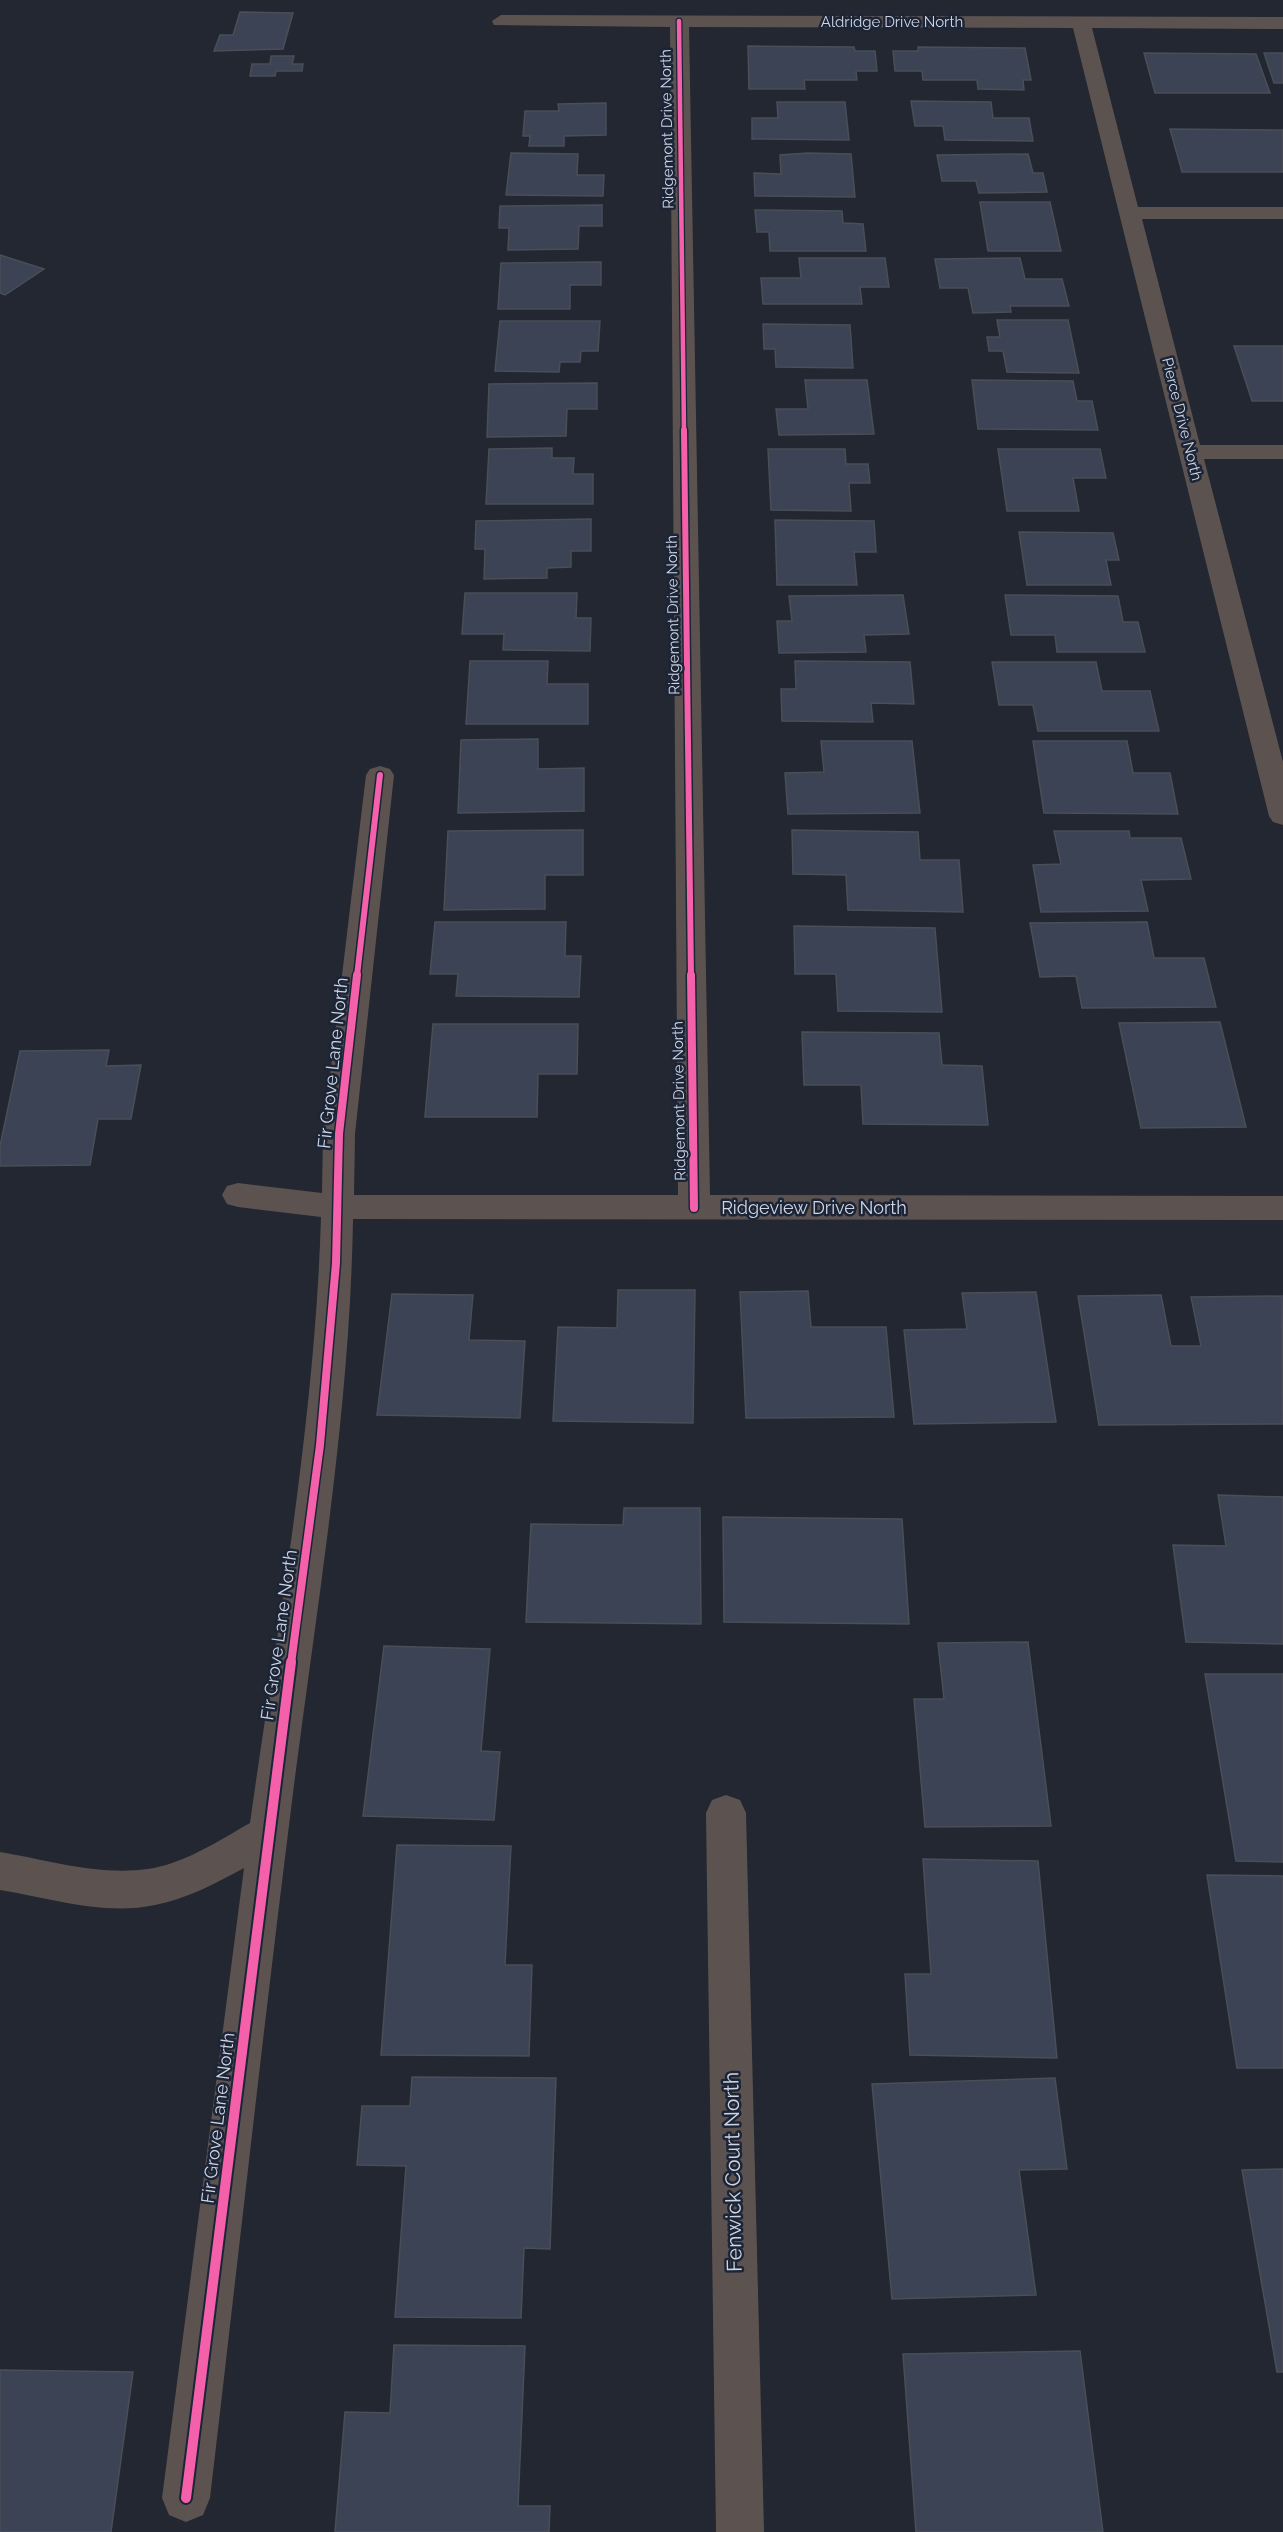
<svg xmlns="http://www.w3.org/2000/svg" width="1283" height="2532" font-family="Raleway,sans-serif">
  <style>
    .building { fill: #3b4354; stroke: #4a4e57; stroke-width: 1.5 }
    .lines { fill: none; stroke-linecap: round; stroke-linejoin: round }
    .minor { fill: #5c5351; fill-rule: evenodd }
    .cycleway-far3-casing { stroke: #1c2537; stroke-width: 7 }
    .cycleway-far2-casing { stroke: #1c2537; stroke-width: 9 }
    .cycleway-far1-casing { stroke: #1c2537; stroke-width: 11 }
    .cycleway-casing { stroke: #1c2537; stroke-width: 14 }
    .cycleway-far3 { stroke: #f560ab; stroke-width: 4.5 }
    .cycleway-far2 { stroke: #f560ab; stroke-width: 6 }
    .cycleway-far1 { stroke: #f560ab; stroke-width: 8 }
    .cycleway { stroke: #f560ab; stroke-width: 10 }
    .labels { text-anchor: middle; stroke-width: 5; stroke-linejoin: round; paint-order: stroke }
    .far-street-label { font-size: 15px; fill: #cfd5e2; stroke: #1c2537 }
    .street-label { font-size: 18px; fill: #cfd5e2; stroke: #1c2537 }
    .near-street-label { font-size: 21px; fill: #cfd5e2; stroke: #1c2537 }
  </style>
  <rect width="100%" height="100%" fill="#222731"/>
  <g class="building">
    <path d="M240,12l53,1 -10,36 -69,2 6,-16h13z"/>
    <path d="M748,46l106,1 1,4h20l2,20h-21l1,9h-53l1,9h-56z"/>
    <path d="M918,47l107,1 6,32h-8l1,10 -46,-1 -1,-9h-54l-1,-9h-27l-2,-20h25z"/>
    <path d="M1144,53l112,1 14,39h-115z"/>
    <path d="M1264,53h19v30h-9z"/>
    <path d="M271,56h23l-2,8h11l-1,7h-26l-1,5h-25l2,-12h18z"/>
    <path d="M911,101l80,1 2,16h36l4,23 -88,-1 -2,-14h-28z"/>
    <path d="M777,102h68l4,38 -97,-1v-21h26z"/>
    <path d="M606,103v32l-42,1v10h-35l1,-10h-7l2,-25h34l-1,-7z"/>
    <path d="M1170,129l113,1v42h-101z"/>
    <path d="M511,153l67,1 -1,21h27l-1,21 -97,-1z"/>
    <path d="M808,153l43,1 4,43 -100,-1 -1,-23 27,1 -1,-19z"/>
    <path d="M1028,154l5,19h10l4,19 -68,1 -3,-12h-34l-5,-26z"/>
    <path d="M980,202h70l11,49h-73z"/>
    <path d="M602,205v21h-23l-1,23 -70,1 1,-22h-10l1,-22z"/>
    <path d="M755,210l87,1 1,12 20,1 3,27h-96l-1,-19h-12z"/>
    <path d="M0,255l44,14 -39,26 -5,-2z"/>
    <path d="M799,258h86l4,29h-29l2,17h-99l-2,-26h40z"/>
    <path d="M1020,258l5,21h37l7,27h-59l1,6 -38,1 -5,-25h-28l-5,-29z"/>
    <path d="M601,262v23h-31v24h-72l3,-46z"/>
    <path d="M997,320h71l11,53 -72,-1 -4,-21h-14l-2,-14h13z"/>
    <path d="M500,321h100l-2,30h-17l-1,11h-20l-1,10 -64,-1z"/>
    <path d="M763,324l87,1 3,43 -77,-1 -1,-18h-11z"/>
    <path d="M1234,346h49v55h-31z"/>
    <path d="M805,380h62l7,54 -95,1 -3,-26h32z"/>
    <path d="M972,380l101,1 4,20h15l6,29 -120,-1z"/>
    <path d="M597,383v26h-30l-1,27 -79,1 2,-53z"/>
    <path d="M552,448v10h22l-1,16h20v30h-107l3,-55z"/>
    <path d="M768,449h77l1,15h22l2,19h-21l2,28 -80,-1z"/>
    <path d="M998,449h102l6,29h-33l6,33h-72z"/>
    <path d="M591,519v32h-20v16l-24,1v10l-63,1 1,-30h-10l1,-28z"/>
    <path d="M775,520l99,1 2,31h-22l3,33h-80z"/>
    <path d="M1019,532l94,1 6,27h-13l5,25h-84z"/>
    <path d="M465,593h112l-1,25h15l-1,33 -87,-1 1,-16h-42z"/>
    <path d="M903,595l6,39 -45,1 2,17 -87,1 -2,-32h15l-3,-25z"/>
    <path d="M1005,595l113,1 5,26h15l7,30h-88l-2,-17h-44z"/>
    <path d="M470,661h78l-1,23h41v40h-122z"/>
    <path d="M795,661l115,1 4,42 -43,-1 2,19 -91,-1 -1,-32h15z"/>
    <path d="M992,662h104l6,29h48l9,40h-121l-5,-26h-34z"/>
    <path d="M538,739v30l46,-1v43l-126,2 3,-73z"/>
    <path d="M821,741h91l8,72 -132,1 -3,-41 39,-1z"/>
    <path d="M1033,741h94l6,32h37l8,41 -134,-1z"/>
    <path d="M583,830v45h-38v34l-101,1 4,-79z"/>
    <path d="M792,830l126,2 2,28h39l4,52 -115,-2 -2,-35 -53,-1z"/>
    <path d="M1054,831h75l1,7h51l10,41 -50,1 7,31 -107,1 -8,-47 28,-1z"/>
    <path d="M435,922h131l-1,34h16l-2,41 -123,-1 2,-22h-28z"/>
    <path d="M1147,922l7,36h50l12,49 -134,1 -6,-32 -36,1 -10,-54z"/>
    <path d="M794,926l141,2 7,84 -104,-1 -2,-37h-41z"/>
    <path d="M1220,1022l26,105 -105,1 -22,-105z"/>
    <path d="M433,1024h145l-1,50h-39l-1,43h-112z"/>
    <path d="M802,1032l137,1 3,32 40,1 6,59 -125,-1 -2,-39h-57z"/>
    <path d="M109,1050l-3,16 35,-1 -10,54h-33l-8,46 -90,1v-20l20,-95z"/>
    <path d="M618,1290h77l-2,133 -140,-2 5,-94 59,1z"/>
    <path d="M808,1291l3,36h75l8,90 -148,1 -6,-126z"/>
    <path d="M1036,1292l20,130 -142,2 -10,-94 63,-1 -5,-36z"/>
    <path d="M392,1294l81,1 -4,45 56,1 -5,77 -143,-3z"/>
    <path d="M1161,1295l10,51h30l-10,-49 91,-1 1,128 -184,1 -21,-129z"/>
    <path d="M1218,1495l65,2v147l-97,-2 -13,-97 53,1z"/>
    <path d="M624,1508h76l1,116 -175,-2 5,-98 92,1z"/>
    <path d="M723,1517l179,2 7,105 -185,-2z"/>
    <path d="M1028,1642l23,184 -126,1 -11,-128h30l-6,-56z"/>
    <path d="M384,1646l106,3 -9,102 19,1 -6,68 -131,-4z"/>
    <path d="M1205,1674h78v188l-47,-1z"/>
    <path d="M397,1845l114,1 -6,119h27l-3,91 -148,-1z"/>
    <path d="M923,1859l115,2 19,197 -147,-3 -5,-81h26z"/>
    <path d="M1207,1875l76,1v192h-46z"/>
    <path d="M412,2077l144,1 -6,171 -26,-1 -3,70 -126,-1 11,-151 -49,-1 5,-59h48z"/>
    <path d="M1055,2078l12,91 -48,1 17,125 -144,4 -20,-215z"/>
    <path d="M1283,2169v203h-6l-35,-202z"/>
    <path d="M394,2345l131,1 -7,160h32l-1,26h-214l10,-120 45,1z"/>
    <path d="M1080,2351l23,181h-187l-13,-178z"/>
    <path d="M0,2370l133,2 -22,160h-111z"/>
  </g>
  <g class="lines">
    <g class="minor">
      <path d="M501,15l782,2v12l-191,-1 46,179h145v12h-141l58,226h83v14h-79l79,303v63l-10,-3 -4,-6 -196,-788 -384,-1 21,1168 573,1v24l-930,-1c-3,190 -35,379 -59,566 -30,237 -56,475 -84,713l-7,17 -17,7 -17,-7 -7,-17 82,-630c-28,15 -57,31 -89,37 -50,11 -106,-7 -155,-15v-38c54,9 118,30 172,11 27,-9 53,-26 78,-40 28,-200 65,-403 71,-606l-83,-10 -11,-3 -5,-9 5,-9 11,-3 84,10 1,-59 43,-359 4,-6 10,-3 10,3 4,6 -39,359 -1,61h324l-8,-1168 -176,-2 -2,-4z"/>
      <path d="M726,1795l14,5 6,13 18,719h-48l-10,-719 6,-13z"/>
    </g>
    <defs>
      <path id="cycleway-far3" d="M679,21l5,411"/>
      <g id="cycleway-far2">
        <path d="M684,430l7,546"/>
        <path d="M357,976l23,-201"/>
      </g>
      <g id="cycleway-far1">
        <path d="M691,975l3,233"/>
        <path d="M291,1664l29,-219 16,-182 3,-129 18,-159"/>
      </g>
      <path id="cycleway" d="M186,2498l105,-836"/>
    </defs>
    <use href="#cycleway-far3" class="cycleway-far3-casing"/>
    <use href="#cycleway-far2" class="cycleway-far2-casing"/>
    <use href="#cycleway-far1" class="cycleway-far1-casing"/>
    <use href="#cycleway" class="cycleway-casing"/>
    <use href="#cycleway-far3" class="cycleway-far3"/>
    <use href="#cycleway-far2" class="cycleway-far2"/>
    <use href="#cycleway-far1" class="cycleway-far1"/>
    <use href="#cycleway" class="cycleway"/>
  </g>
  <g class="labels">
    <g class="far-street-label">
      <text x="892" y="27">Aldridge Drive North</text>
      <text transform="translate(667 129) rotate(-91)" y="5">Ridgemont Drive North</text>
      <text transform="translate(1182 419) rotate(76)" y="5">Pierce Drive North</text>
      <text transform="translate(673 615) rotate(-91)" y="5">Ridgemont Drive North</text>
      <text transform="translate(679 1101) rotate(-91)" y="5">Ridgemont Drive North</text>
    </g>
    <g class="street-label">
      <text transform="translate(333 1063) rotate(-84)" y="6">Fir Grove Lane North</text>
      <text x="814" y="1214">Ridgeview Drive North</text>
      <text transform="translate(279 1635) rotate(-82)" y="6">Fir Grove Lane North</text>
      <text transform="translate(218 2118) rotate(-83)" y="6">Fir Grove Lane North</text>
    </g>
    <g class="near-street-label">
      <text transform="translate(733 2172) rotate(-91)" y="7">Fenwick Court North</text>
    </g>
  </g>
</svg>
